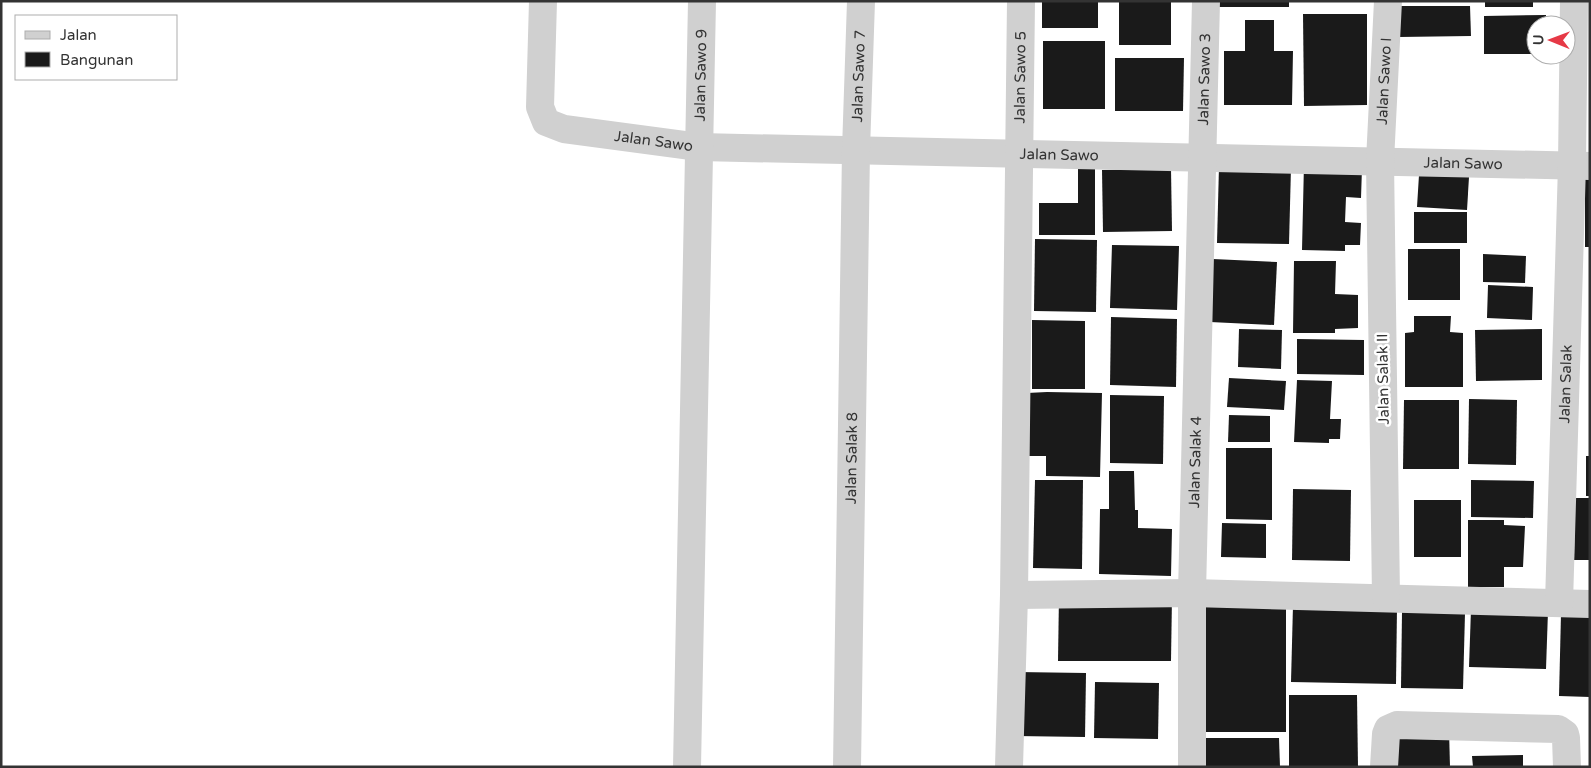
<svg xmlns="http://www.w3.org/2000/svg" width="1591" height="768" font-family="'Varela Round',sans-serif">
  <style>
    .building { fill: #1a1a1a }
    .lines { fill: none; stroke-linecap: round; stroke-linejoin: round }
    .street { stroke: #d0d0d0; stroke-width: 28 }
    .labels { text-anchor: middle; stroke-width: 5; stroke-linejoin: round; paint-order: stroke }
    .street-label { font-size: 15px; fill: #333; stroke: #fff }
  </style>
  <rect width="100%" height="100%" fill="#fff"/>
  <g class="building">
    <rect x="1042" y="1" width="56" height="27"/>
    <rect x="1119" y="1" width="52" height="44"/>
    <rect x="1215" y="1" width="74" height="6"/>
    <rect x="1485" y="1" width="48" height="6"/>
    <path d="M1399,6h71l1,30 -72,1z"/>
    <path d="M1303,14h64v91l-63,1z"/>
    <path d="M1546,15v10h-10v29h-52v-38z"/>
    <path d="M1245,20h29v31h19l-1,54h-68v-54h21z"/>
    <rect x="1043" y="41" width="62" height="68"/>
    <path d="M1115,58h69l-1,53h-68z"/>
    <path d="M1304,163l58,5 -1,30 -15,-1 -1,25 16,1 -1,22h-15v6l-43,-1z"/>
    <path d="M1219,166l72,1 -2,77 -72,-1z"/>
    <path d="M1078,169h17v66h-56v-32h39z"/>
    <path d="M1171,169l1,62 -69,1 -1,-62z"/>
    <rect x="1585" y="170" width="5" height="77"/>
    <path d="M1419,175l50,2 -2,33 -50,-3z"/>
    <rect x="1414" y="212" width="53" height="31"/>
    <path d="M1035,239l62,1 -1,72 -62,-1z"/>
    <path d="M1112,245l67,1 -2,64 -67,-2z"/>
    <rect x="1408" y="249" width="52" height="51"/>
    <path d="M1483,254l43,2 -1,27 -42,-1z"/>
    <path d="M1213,259l64,3 -3,63 -64,-3z"/>
    <path d="M1294,261h42l-1,33 23,1v33l-23,1v4h-42z"/>
    <path d="M1488,285l45,2 -1,33 -45,-2z"/>
    <path d="M1414,316h37l-1,16 13,1v54h-58v-54l9,-1z"/>
    <path d="M1111,317l66,2 -1,68 -66,-2z"/>
    <path d="M1032,320l53,1v68h-53z"/>
    <path d="M1239,329l43,1 -1,39 -43,-2z"/>
    <path d="M1542,329v51l-66,1 -1,-51z"/>
    <path d="M1297,339l67,1v35l-67,-1z"/>
    <path d="M1229,378l57,3 -2,29 -57,-3z"/>
    <path d="M1297,380l35,1 -2,38h11l-1,20h-11v4l-35,-1z"/>
    <path d="M1047,392l55,1 -2,84 -54,-1v-20h-19v-63z"/>
    <path d="M1110,395l54,1 -1,68 -53,-1z"/>
    <path d="M1469,399l48,1 -1,65 -48,-1z"/>
    <path d="M1404,400h55v69h-56z"/>
    <path d="M1229,415l41,1v26h-42z"/>
    <path d="M1226,448h46v72l-46,-1z"/>
    <rect x="1586" y="456" width="4" height="40"/>
    <path d="M1109,471h25l1,39h3v18l34,1 -1,47 -72,-2 1,-65h9z"/>
    <path d="M1035,480h48l-1,89 -49,-1z"/>
    <path d="M1471,480l63,1 -1,37 -62,-1z"/>
    <path d="M1293,489l58,1 -1,71 -58,-1z"/>
    <path d="M1575,498h15v62h-16z"/>
    <rect x="1414" y="500" width="47" height="57"/>
    <path d="M1468,520h36v5l21,1 -2,41h-19v20h-36z"/>
    <path d="M1222,523l44,1v34l-45,-1z"/>
    <path d="M1059,595l113,1 -1,65h-113z"/>
    <path d="M1286,596v136h-83v-135z"/>
    <path d="M1293,605l104,2 -1,77 -105,-2z"/>
    <path d="M1471,609l77,2 -2,58 -77,-2z"/>
    <path d="M1402,612l63,1 -2,76 -62,-1z"/>
    <path d="M1561,614h29v83l-31,-1z"/>
    <path d="M1017,672l69,1 -1,64 -69,-1z"/>
    <path d="M1095,682l64,1 -1,56 -64,-1z"/>
    <path d="M1289,695h68l1,72h-69z"/>
    <path d="M1398,729h51l1,38h-52z"/>
    <path d="M1195,738h84l1,29h-84z"/>
    <path d="M1523,755v12h-50l-1,-11z"/>
  </g>
  <g class="lines">
    <g class="street">
      <path id="s1" d="M543,1l-3,106 6,15 18,7 135,18 891,19"/>
      <path d="M1014,595l178,-2 398,11"/>
      <path id="s2" d="M1386,597l-6,-436 8,-160"/>
      <path id="s3" d="M1559,603l13,-438 2,-164"/>
      <path id="s4" d="M687,767l15,-766"/>
      <path id="s5" d="M847,767l9,-617 5,-149"/>
      <path id="s6" d="M1009,767l5,-172 7,-594"/>
      <path id="s7" d="M1192,767v-174l14,-592"/>
      <path d="M1384,767l2,-33 2,-5 9,-4 161,4 7,5 1,4 1,29"/>
    </g>
  </g>
  <g class="labels">
    <g class="street-label">
      <text dy="5" stroke="none"><textPath href="#s4" startOffset="692">Jalan Sawo 9</textPath></text>
      <text dy="5" stroke="none"><textPath href="#s5" startOffset="691">Jalan Sawo 7</textPath></text>
      <text dy="5" stroke="none"><textPath href="#s6" startOffset="690">Jalan Sawo 5</textPath></text>
      <text dy="5" stroke="none"><textPath href="#s7" startOffset="688">Jalan Sawo 3</textPath></text>
      <text dy="5" stroke="none"><textPath href="#s2" startOffset="516">Jalan Sawo I</textPath></text>
      <text dy="5" stroke="none"><textPath href="#s1" startOffset="232">Jalan Sawo</textPath></text>
      <text dy="5" stroke="none"><textPath href="#s1" startOffset="638">Jalan Sawo</textPath></text>
      <text dy="5" stroke="none"><textPath href="#s1" startOffset="1042">Jalan Sawo</textPath></text>
      <text transform="translate(1383 379) rotate(-91)" y="5">Jalan Salak II</text>
      <text dy="5" stroke="none"><textPath href="#s3" startOffset="219">Jalan Salak</textPath></text>
      <text dy="5" stroke="none"><textPath href="#s5" startOffset="309">Jalan Salak 8</textPath></text>
      <text dy="5" stroke="none"><textPath href="#s7" startOffset="305">Jalan Salak 4</textPath></text>
    </g>
  </g>
  <rect width="1591" height="768" fill="none" stroke="#333333" stroke-width="5"/>
  <rect x="15" y="15" width="162" height="65" fill="#ffffff" stroke="#adadad"/>
  <rect x="25" y="31" width="25" height="8" fill="#d0d0d0" stroke="#adadad"/>
  <text x="60" y="40" font-size="15" fill="#333333">Jalan</text>
  <rect x="25" y="52" width="25" height="15" fill="#1a1a1a" stroke="#adadad"/>
  <text x="60" y="65" font-size="15" fill="#333333">Bangunan</text>
  <g transform="translate(1551 40) rotate(271)"><circle r="24" fill="#ffffff" stroke="#adadad"/>
  <path d="M0-4L9 19L0 12L-9 19Z" fill="#e63946"/>
  <text y="-8" font-size="14" font-weight="bold" text-anchor="middle" fill="#333333">U</text>
  </g>
</svg>
